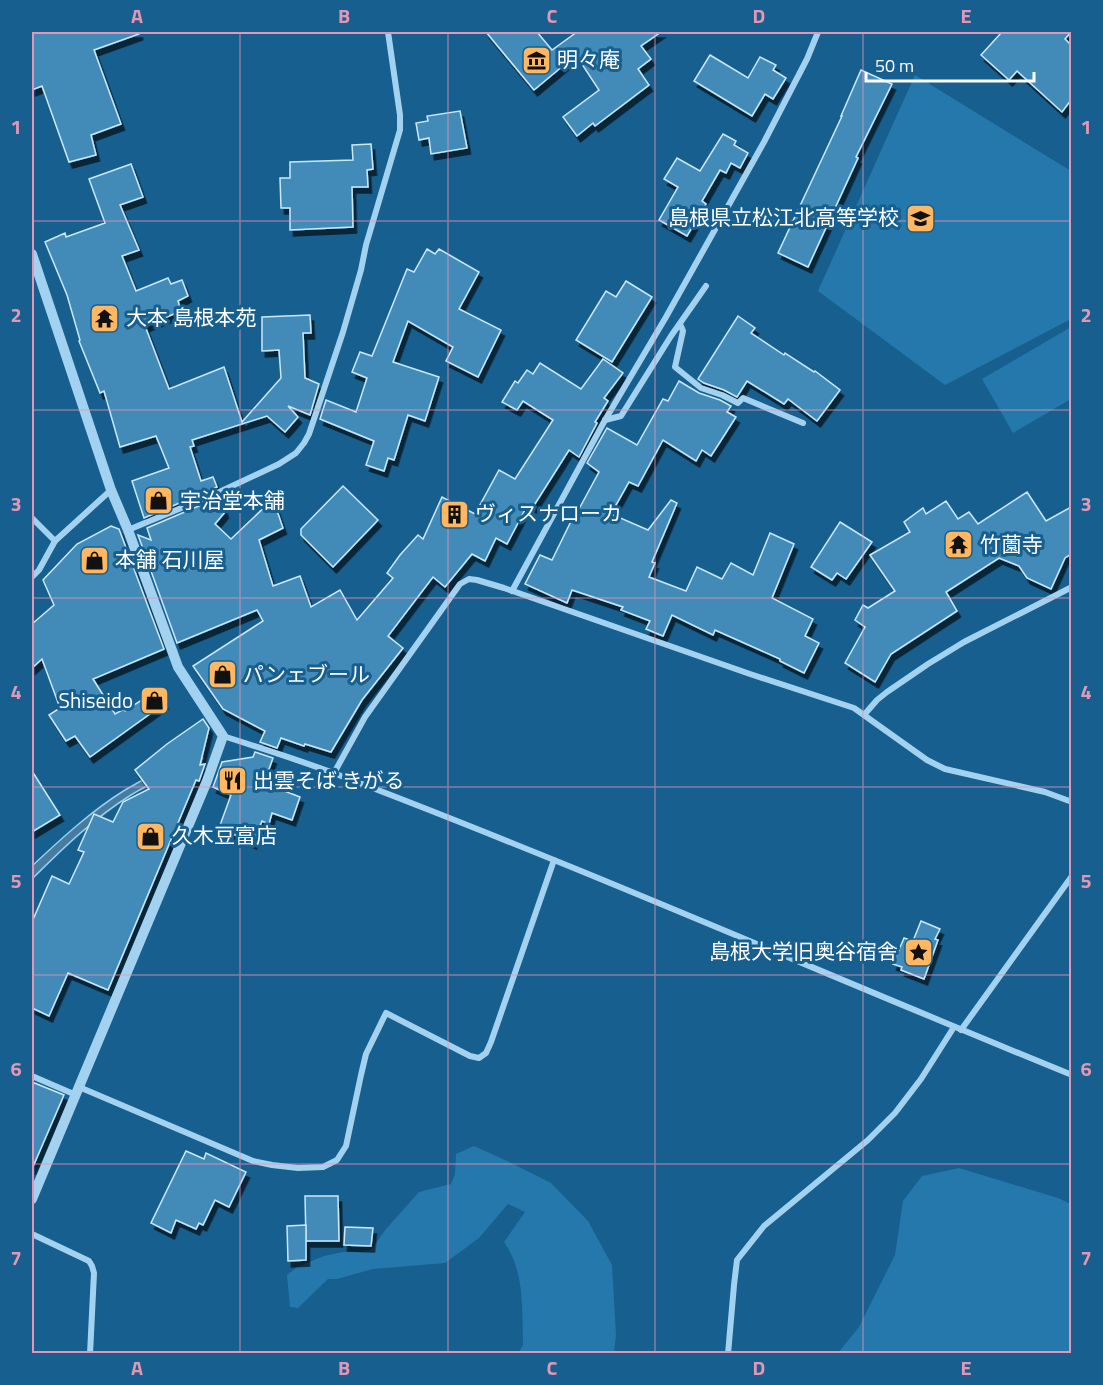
<svg xmlns="http://www.w3.org/2000/svg" width="1103" height="1385" font-family="'Titillium Web','Noto Sans JP',sans-serif">
  <style>
    .green { fill: #2578ac }
    .water { fill: #487c9e; stroke: #94cff3; stroke-width: 1.5 }
    .building { fill: #438bb9; stroke: #c9e8fb; stroke-width: 1.5; filter: url(#shadow) }
    .lines { fill: none; stroke-linecap: round; stroke-linejoin: round }
    .minor { stroke: #a2d2f0; stroke-width: 6 }
    .tertiary { stroke: #a2d2f0; stroke-width: 10 }
    .grid { fill: none; stroke: #e497b5; stroke-width: 1.5; stroke-opacity: 0.55 }
    .labels { text-anchor: middle; stroke-width: 6; stroke-linejoin: round; paint-order: stroke }
    .poi-label { font-size: 21px; fill: #fff; stroke: #165f8f; text-anchor: start }
    .neatline { fill: none; stroke: #e497b5; stroke-width: 2 }
    .grid-label { font-size: 20px; text-anchor: middle; font-weight: bold; fill: #e497b5 }
  </style>
  <defs>
    <filter id="shadow"><feDropShadow dx="3.5" dy="6" stdDeviation="0" flood-color="#0009"/></filter>
  </defs>
  <rect width="100%" height="100%" fill="#165f8f"/>
  <g class="green">
    <path d="M915,75l156,96v148l-126,66 -127,-94z"/>
    <path d="M1071,327v72l-58,34 -31,-54z"/>
    <path d="M474,1146l31,14 46,23 37,38 24,44 4,70 -2,18h-96l5,-8c-1,-35 2,-73 -19,-103l21,-30 -17,-8 -29,34 -34,25 -72,6 -36,10h-9l-30,29 -8,-1 -3,-32 10,-8 27,-11 19,-4h20l8,-2 15,-21 33,-37 32,-8 4,-10 1,-20z"/>
    <path d="M959,1168l99,30 13,6v149h-233l21,-26 36,-72 8,-54 19,-25z"/>
  </g>
  <path class="water" d="M203,758l-3,9c-22,6 -50,16 -69,28 -37,23 -69,54 -99,84v-13c29,-27 59,-55 93,-76 24,-15 51,-25 78,-32z"/>
  <g class="building">
    <path d="M32,32h107v2l-45,16 27,74 -30,11 5,20 -27,7 -27,-76 -10,4z"/>
    <path d="M486,32h51l15,18 25,-18h84l-20,14 10,13 -13,10 11,16 -54,41 -2,-3 -16,13 -14,-19 36,-27 -23,-35 -42,35z"/>
    <path d="M1002,32h69l-6,7 6,6v55l-9,12 -45,-41 -8,9 -28,-25z"/>
    <path d="M710,55l38,23 12,-21 16,8 -3,5 13,8 -13,21 -8,-5 -13,22 -58,-35z"/>
    <path d="M861,70l31,14 -36,73 2,1 -50,109 -30,-14 64,-137h-1z"/>
    <path d="M460,111l7,37 -36,6 -2,-16 -10,2 -3,-17 12,-2 -1,-5z"/>
    <path d="M723,134l13,7 -2,4 14,8 -8,15 -9,-5 -5,10 -6,-3 -18,31 4,3 -19,32 -28,-16 19,-33 -14,-8 13,-21 23,13z"/>
    <path d="M371,144l2,25 -6,1 1,17h-16l1,40 -63,3v-22h-9l-1,-30h10v-16l63,-2 -1,-15z"/>
    <path d="M131,164l12,33 -23,8 19,45 -17,6 14,35 32,-13 3,6 11,-4 6,16 -10,5 3,10 -36,15 24,63 55,-22 18,55 39,-44 -2,-28 -17,1v-34l48,-2 1,18h-8l2,45 14,6 -9,31 -22,-9 10,11 -13,15 -18,-16 -75,24 2,6 -4,1 11,34 12,-4 4,10 -73,31 -12,-37 37,-13 -13,-32 -36,11 -16,-56 -4,2 -21,-52 1,-1 -13,-45 -22,-53 20,-9 1,4 39,-14 -16,-44z"/>
    <path d="M427,249l8,5 4,-5 40,23 -20,37 42,21 -23,47 -32,-16 7,-14 -45,-26 -15,41 46,15 -14,44 -17,-6 -14,45 -6,-2 -4,13 -18,-6 8,-24 -54,-22 6,-19 30,12 11,-34 -15,-6 8,-20 12,4 35,-87 7,3z"/>
    <path d="M626,281l26,16 -40,65 -36,-22 30,-49 10,6z"/>
    <path d="M738,316l17,12 -4,5 33,22 1,-2 29,19 1,-1 25,19 -23,31 -29,-22 -4,5 -37,-23 -10,16 -13,-7 -20,-7 -6,-4z"/>
    <path d="M603,359l20,14 -19,25 4,3 -13,21 2,1 -18,34 -10,-7 -36,57 -5,-3 -21,40 -11,-6 -11,23 -13,-7 -27,33 -12,-10 -45,59 15,12 -41,52 -31,52 -26,-8 -1,2 -23,-8 -4,10 -17,-6 5,-11 -42,-22 -30,-43 70,-45 -6,-11 -80,33 -39,-108 13,5 -4,-12 73,-31 5,15 -10,12 16,15 42,-40 10,29 -24,12 14,46 27,-10 11,31 29,-17 17,30 36,-42 -6,-5 13,-18 18,-20 5,4 19,-42 33,17 24,-44 16,9 38,-59 -30,-19 -6,9 -15,-8 13,-21 3,2 9,-13 6,4 7,-11 41,26z"/>
    <path d="M679,381l20,12 21,7 11,6 -4,6 9,5 -25,39 -9,-6 -6,11 -33,-21 -25,46 -9,-4 -18,32 37,16 23,-30 6,3 -25,59 3,1 -6,14 37,14 11,-24 25,12 9,-16 22,12 17,-42 24,11 -22,54 41,21 -8,17 14,7 -15,30 -24,-12v-2l-65,-29 -2,5 -41,-20 -9,21 -17,-7 4,-8 -29,-11 2,-3 -51,-17 -5,13 -42,-19 15,-29 12,5 26,-53h2l19,-35 -12,-9 20,-35 30,17 26,-46 5,2z"/>
    <path d="M343,486l35,34 -45,47 -32,-32v-6z"/>
    <path d="M1027,492l19,29 25,-14v47l-6,4 -14,31 -24,-11 -8,-12 -20,-8 -53,34 11,19 -66,43 -16,28 -30,-19 20,-36 -10,-7 8,-15 5,3 27,-17 -25,-36 40,-23 -6,-10 19,-14 3,6 20,-13 12,18 11,-7 9,12z"/>
    <path d="M840,522l32,20 -26,37 -9,-6 -5,7 -21,-13z"/>
    <path d="M111,526l8,3 45,120 -71,30 22,35 9,-5 1,2 32,-21 8,13 -75,54 -15,-21 -9,5 -17,-26 11,-7 -18,-49 -10,9v-44l22,-19 -11,-25 34,-36z"/>
    <path d="M203,719l6,9 -9,37 5,-1 -6,17 -3,-1 -88,210 -40,-17 -19,43 -17,-8v-86l20,-46 17,8 15,-32 -6,-2 16,-36 19,8 10,-20 26,-13 -14,-19 32,-26z"/>
    <path d="M255,752l18,6 -9,25 36,14 -8,23 -20,-7 -3,11 -7,-3 -9,22 -34,-15 12,-33 -18,-8 9,-25 31,-5z"/>
    <path d="M32,771l28,44 -28,17z"/>
    <path d="M921,921l19,8 -5,10 3,1 -14,39 -23,-9 1,-3 -9,-3 11,-26 9,3z"/>
    <path d="M32,1082l32,13 -32,74z"/>
    <path d="M186,1151l18,8 2,-6 40,19 -17,35 -14,-7 -12,25 -4,-2 -3,6 -20,-9 -5,13 -20,-10z"/>
    <path d="M305,1196h33l1,45h-33z"/>
    <path d="M306,1225v35l-18,1 -1,-35z"/>
    <path d="M345,1227l28,1 -2,18 -27,-1z"/>
  </g>
  <g class="lines">
    <g class="minor">
      <path d="M680,324l3,7 -8,36 26,21 21,7 16,8 5,-5 60,25"/>
      <path d="M605,420l16,-4 50,-80 35,-50"/>
      <path d="M32,518l23,23"/>
      <path d="M128,530l87,-36 64,-30 17,-11 8,-10 5,-9 34,-102 18,-62 5,-25 34,-115v-15l-12,-83"/>
      <path d="M32,577l7,-7 16,-29 56,-51"/>
      <path d="M512,591l93,-171 61,-103 98,-175 43,-83 11,-27"/>
      <path d="M864,715l13,-15 10,-8 41,-28 36,-22 108,-55"/>
      <path d="M223,736c38,12 76,24 113,38 248,94 490,201 736,301"/>
      <path d="M334,773l31,-56 95,-133 9,-5 8,1 27,8 246,86 104,34 73,52 18,9 100,23 27,10"/>
      <path d="M961,1030l111,-154"/>
      <path d="M32,1076l44,19"/>
      <path d="M79,1087l174,74 19,4 26,3 25,-1 14,-7 9,-14 15,-71 5,-21 20,-41 84,43 9,2 7,-5 5,-11 63,-182"/>
      <path d="M32,1234l57,27 3,5 2,7 -4,81"/>
      <path d="M728,1354l6,-69 3,-25 27,-34 104,-86 27,-27 26,-34 33,-52"/>
    </g>
    <path class="tertiary" d="M32,254l79,236 17,40 50,137 45,69 -16,45 -175,418"/>
  </g>
  <path class="grid" d="M240,32v1322M448,32v1322M655,32v1322M863,32v1322M32,221h1040M32,410h1040M32,598h1040M32,787h1040M32,975h1040M32,1164h1040"/>
  <defs>
    <symbol id="museum-square" viewBox="-11 -11 22 22"><rect x="-9" y="-9" width="18" height="18" rx="4" fill="#ffb861" stroke="#165f8f"/><path d="M0-6L6-3V-2H-6V-3ZM-5-1h2V3h-2ZM-1-1h2V3h-2ZM3-1h2V3H3ZM-6 4H6V6H-6Z" fill="#111"/></symbol>
    <symbol id="school-square" viewBox="-11 -11 22 22"><rect x="-9" y="-9" width="18" height="18" rx="4" fill="#ffb861" stroke="#165f8f"/><path d="M0-5L7-2L0 1L-7-2ZM-4 1L0 2.5L4 1V4Q0 6-4 4Z" fill="#111"/></symbol>
    <symbol id="temple-square" viewBox="-11 -11 22 22"><rect x="-9" y="-9" width="18" height="18" rx="4" fill="#ffb861" stroke="#165f8f"/><path d="M0-6L5-2H3V0L6.5 2.5H4V6H1.5V3h-3V6H-4V2.5H-6.5L-3 0V-2H-5Z" fill="#111"/></symbol>
    <symbol id="shop-square" viewBox="-11 -11 22 22"><rect x="-9" y="-9" width="18" height="18" rx="4" fill="#ffb861" stroke="#165f8f"/><path d="M-5-2.5h2.3a2.7 3.5 0 0 1 5.4 0H5L5.5 6h-11ZM-1.5-2.5h3a1.5 2.3 0 0 0-3 0Z" fill="#111"/></symbol>
    <symbol id="building-square" viewBox="-11 -11 22 22"><rect x="-9" y="-9" width="18" height="18" rx="4" fill="#ffb861" stroke="#165f8f"/><path d="M-4-6H4V6H1V3H-1V6H-4ZM-2.5-4.3h1.7v1.8h-1.7ZM.8-4.3h1.7v1.8H.8ZM-2.5-1h1.7V.8h-1.7ZM.8-1h1.7V.8H.8Z" fill="#111"/></symbol>
    <symbol id="restaurant-square" viewBox="-11 -11 22 22"><rect x="-9" y="-9" width="18" height="18" rx="4" fill="#ffb861" stroke="#165f8f"/><path d="M-5-6h1v4h1v-4h1v4h1v-4h1v5L-1.5 .5V6h-2V.5L-5-1ZM5-6V6H3V1.5H1.5Q1.5-4 5-6Z" fill="#111"/></symbol>
    <symbol id="sight-square" viewBox="-11 -11 22 22"><rect x="-9" y="-9" width="18" height="18" rx="4" fill="#ffb861" stroke="#165f8f"/><path d="M0-6L1.8-2.2L6-1.7L2.9 1.2L3.7 5.4L0 3.3L-3.7 5.4L-2.9 1.2L-6-1.7L-1.8-2.2Z" fill="#111"/></symbol>
  </defs>
  <g fill-rule="evenodd">
    <use href="#museum-square" x="520" y="44" width="33" height="33"/>
    <use href="#school-square" x="904" y="202" width="33" height="33"/>
    <use href="#temple-square" x="88" y="302" width="33" height="33"/>
    <use href="#shop-square" x="142" y="484" width="33" height="33"/>
    <use href="#building-square" x="438" y="498" width="33" height="33"/>
    <use href="#temple-square" x="942" y="528" width="33" height="33"/>
    <use href="#shop-square" x="78" y="544" width="33" height="33"/>
    <use href="#shop-square" x="206" y="658" width="33" height="33"/>
    <use href="#shop-square" x="138" y="684" width="33" height="33"/>
    <use href="#restaurant-square" x="216" y="764" width="33" height="33"/>
    <use href="#shop-square" x="134" y="820" width="33" height="33"/>
    <use href="#sight-square" x="902" y="936" width="33" height="33"/>
  </g>
  <g class="labels">
    <g class="poi-label">
      <text x="557" y="67">明々庵</text>
      <text x="899" y="225" text-anchor="end">島根県立松江北高等学校</text>
      <text x="126" y="325">大本 島根本苑</text>
      <text x="180" y="508">宇治堂本舗</text>
      <text x="475" y="521">ヴィスナローカ</text>
      <text x="980" y="552">竹薗寺</text>
      <text x="115" y="567">本舗 石川屋</text>
      <text x="243" y="682">パンェブール</text>
      <text x="133" y="708" text-anchor="end">Shiseido</text>
      <text x="253" y="788">出雲そば きがる</text>
      <text x="172" y="843">久木豆富店</text>
      <text x="898" y="959" text-anchor="end">島根大学旧奥谷宿舎</text>
    </g>
  </g>
  <rect width="1103" height="1385" fill="none" stroke="#165f8f" stroke-width="66"/>
  <path d="M866 72v9h168v-9" fill="none" stroke="#ffffff" stroke-width="3"/>
  <text x="875" y="72" font-size="18" fill="#ffffff" stroke="#165f8f" stroke-width="4.5" paint-order="stroke">50 m</text>
  <rect x="33" y="33" width="1037" height="1319" class="neatline"/>
  <g class="grid-label">
    <text x="137" y="23">A</text>
    <text x="344" y="23">B</text>
    <text x="552" y="23">C</text>
    <text x="759" y="23">D</text>
    <text x="966" y="23">E</text>
    <text x="16" y="134">1</text>
    <text x="1086" y="134">1</text>
    <text x="16" y="322">2</text>
    <text x="1086" y="322">2</text>
    <text x="16" y="511">3</text>
    <text x="1086" y="511">3</text>
    <text x="16" y="699">4</text>
    <text x="1086" y="699">4</text>
    <text x="16" y="888">5</text>
    <text x="1086" y="888">5</text>
    <text x="16" y="1076">6</text>
    <text x="1086" y="1076">6</text>
    <text x="16" y="1265">7</text>
    <text x="1086" y="1265">7</text>
    <text x="137" y="1375">A</text>
    <text x="344" y="1375">B</text>
    <text x="552" y="1375">C</text>
    <text x="759" y="1375">D</text>
    <text x="966" y="1375">E</text>
  </g>
</svg>
